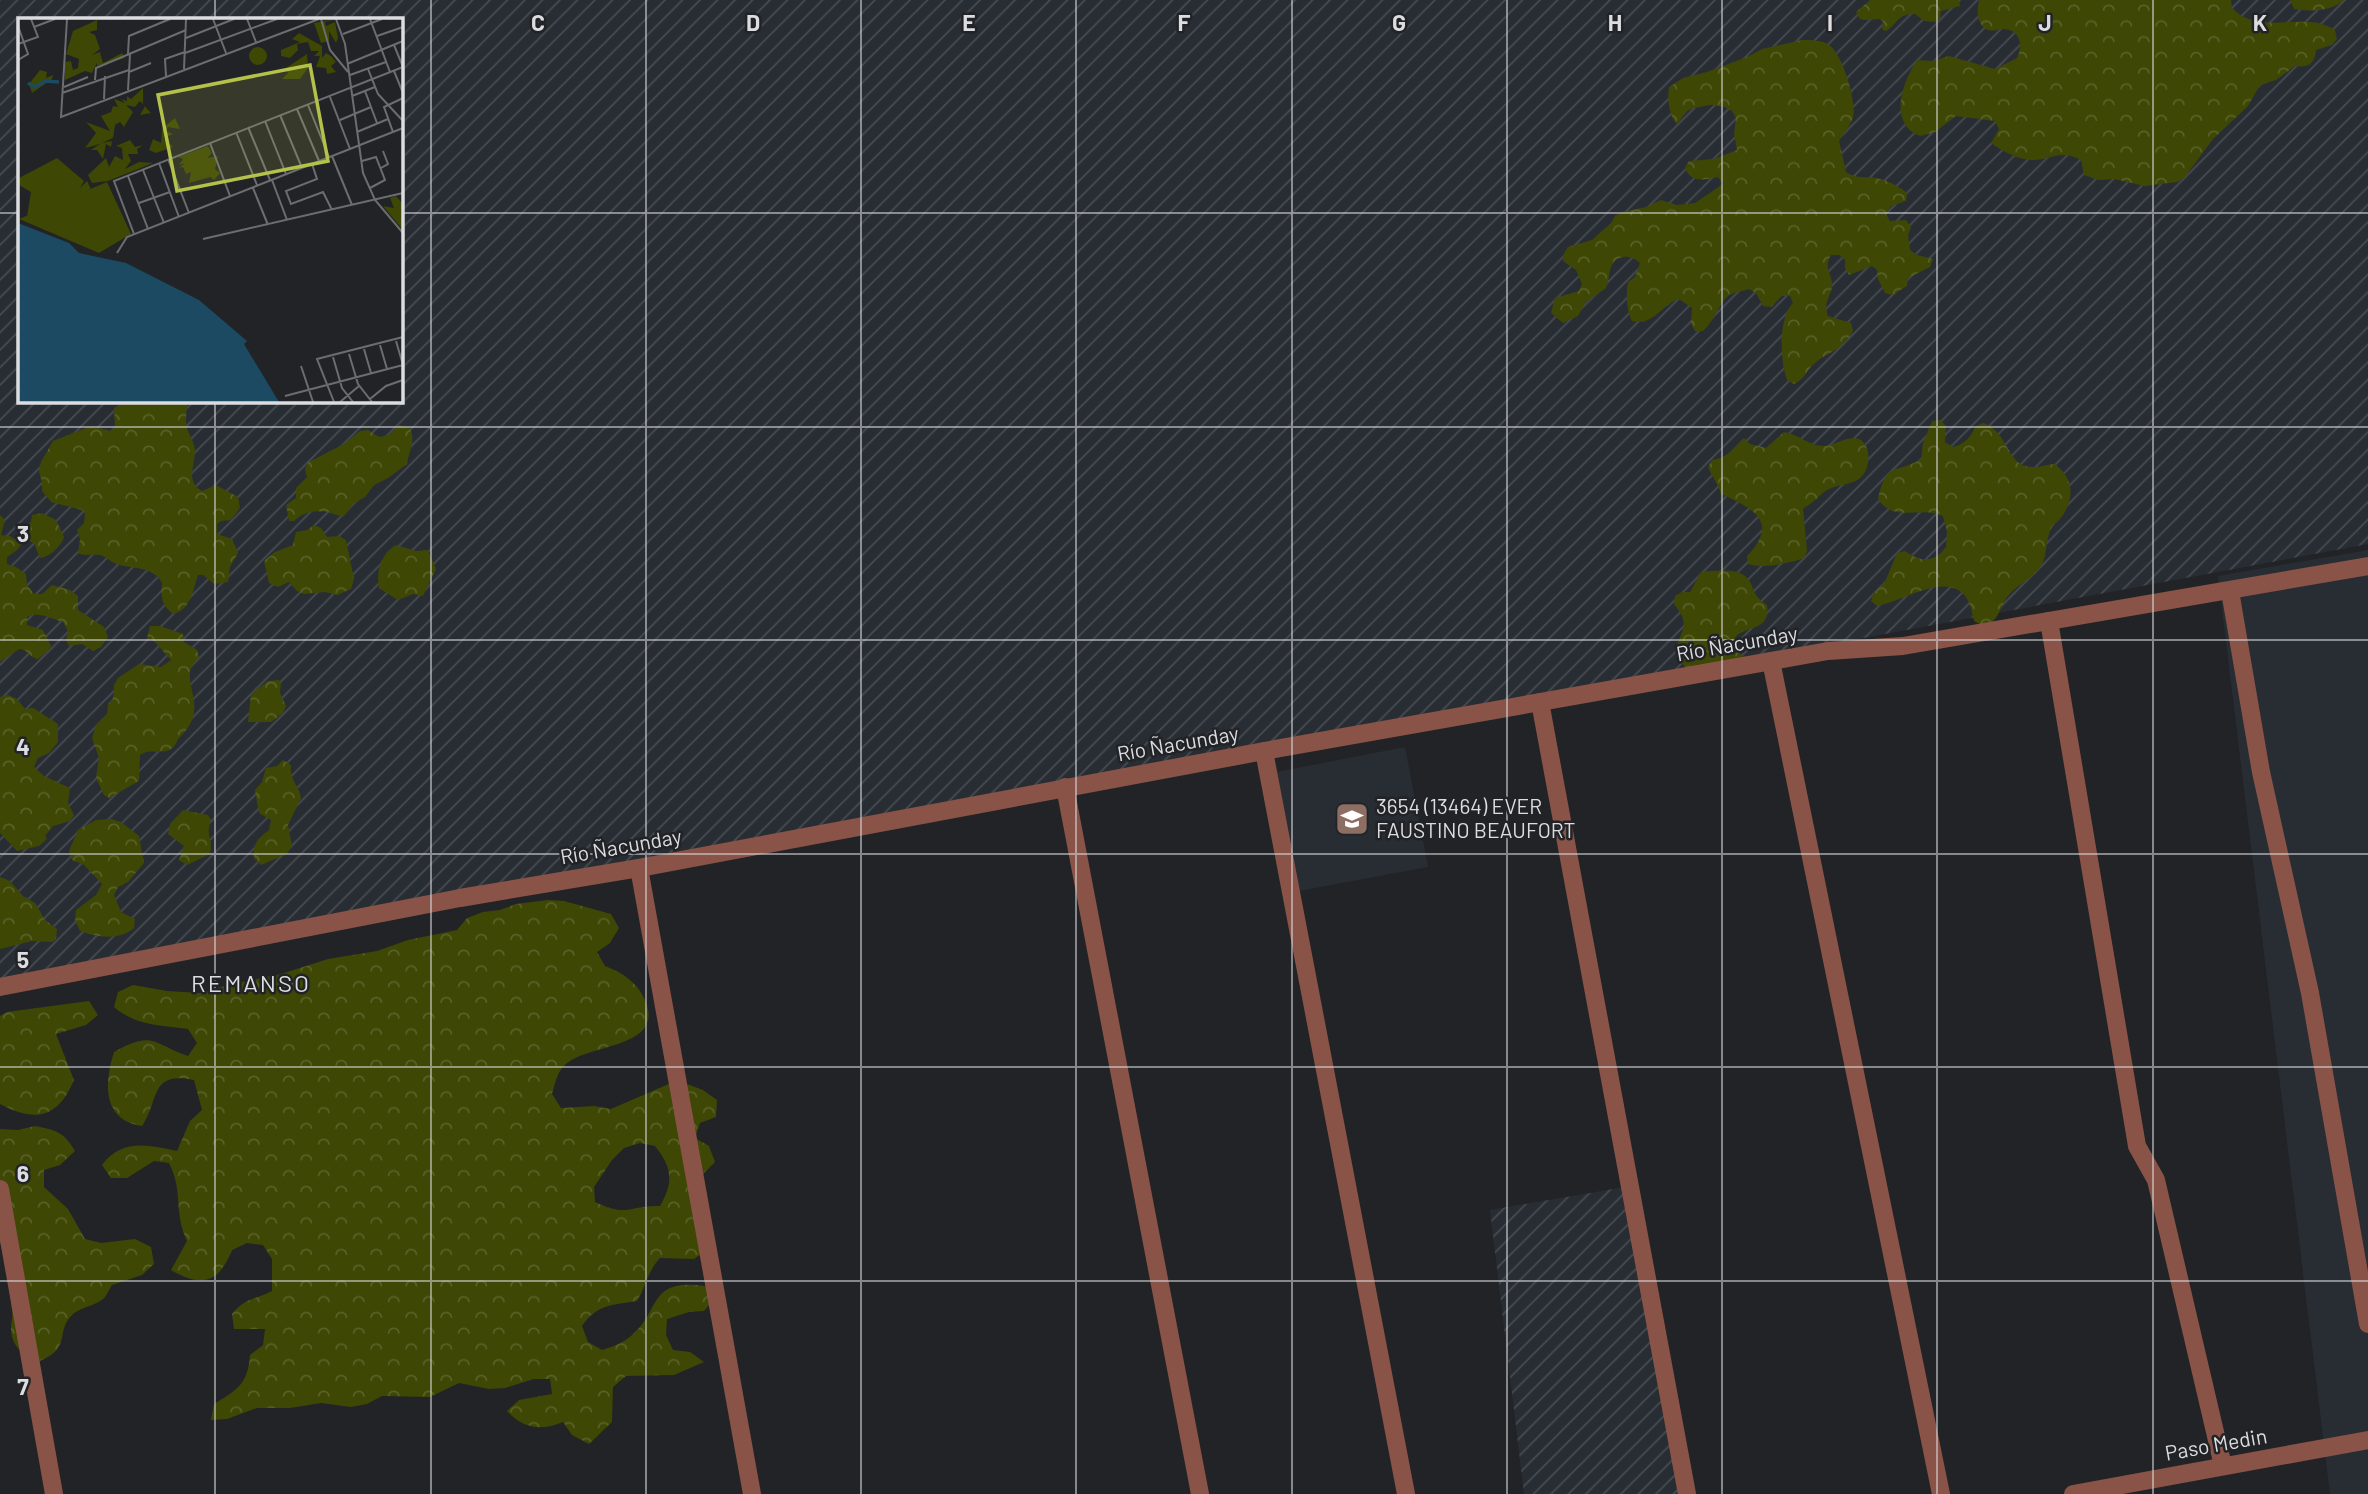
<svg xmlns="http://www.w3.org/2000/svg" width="2368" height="1494" font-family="Barlow,sans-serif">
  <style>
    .built { fill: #282d34 }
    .industrial { fill: url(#industrial-furrows); fill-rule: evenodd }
    .forest { fill: url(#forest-crowns); fill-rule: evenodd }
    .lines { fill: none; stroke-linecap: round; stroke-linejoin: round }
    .minor { stroke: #895347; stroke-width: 18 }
    .tertiary { stroke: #895347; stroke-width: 18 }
    .grid { fill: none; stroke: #dcdde0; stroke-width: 2; stroke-opacity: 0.55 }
    .labels { text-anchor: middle; stroke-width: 5; stroke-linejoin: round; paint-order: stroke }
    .street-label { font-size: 21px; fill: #dcdde0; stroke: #212326 }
    .poi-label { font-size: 21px; fill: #dcdde0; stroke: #212326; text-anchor: start }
    .quarter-label { font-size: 24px; letter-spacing: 2px; fill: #dcdde0; stroke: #212326 }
    .inset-river { fill: none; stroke: #1b4a62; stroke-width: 3.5 }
    .inset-road { fill: none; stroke: #6c6d70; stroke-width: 2 }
    .view { fill: #b5c249; fill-opacity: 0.15; stroke: #b5c249; stroke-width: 3.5 }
    .inset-edge { fill: none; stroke: #dcdde0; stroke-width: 3.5 }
    .grid-label { font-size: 23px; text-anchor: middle; font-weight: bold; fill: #dcdde0; stroke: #212326; stroke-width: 5; stroke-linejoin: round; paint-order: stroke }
  </style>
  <defs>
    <pattern id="industrial-furrows" width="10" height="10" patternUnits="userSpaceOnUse" patternTransform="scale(1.75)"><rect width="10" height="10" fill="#282d34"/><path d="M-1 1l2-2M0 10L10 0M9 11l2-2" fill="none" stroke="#474b51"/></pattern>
    <pattern id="forest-crowns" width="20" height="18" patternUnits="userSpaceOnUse" patternTransform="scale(1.75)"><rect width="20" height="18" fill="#3e4704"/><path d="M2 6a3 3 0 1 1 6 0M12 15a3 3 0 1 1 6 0" fill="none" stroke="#596128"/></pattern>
  </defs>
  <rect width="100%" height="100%" fill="#212326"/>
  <g class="built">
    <path d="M2368,550v944h-38l-112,-918z"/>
    <path d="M1405,747l23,120 -129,24 -23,-119z"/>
  </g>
  <g class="industrial">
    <path d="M0,0h2368v544l-2368,441zM19,19h382v382h-382z"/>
    <path d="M1625,1187l54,307h-155l-34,-284z"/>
  </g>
  <g class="forest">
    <path d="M1870,0h89l1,6 -19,5 -1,8 -4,3 -12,-1 -9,-7c-19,0 -17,10 -29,17l-4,-2 1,-7 -3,-3 -16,1 -4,-1 -4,-7z"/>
    <path d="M1979,0h252l1,8c29,30 72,1 103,22l2,9 -5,6 -16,5c-1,13 -7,18 -21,16l-19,14 -16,5 -12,21 -35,33 -29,39 -7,4 -32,4 -31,-7 -15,1 -15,-5 -3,-15c-22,-11 -28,0 -49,0 -13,0 -30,-9 -41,-17l8,-14 -4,-8 -39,-5 -21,16 -15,4c-33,-13 -17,-55 -3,-76l16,1 16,-5 46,13 22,-11c6,-12 4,-28 -13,-29 -5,0 -11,3 -16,1 -12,-5 -11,-20 -9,-30z"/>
    <path d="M2290,0h54c-12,11 -33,12 -50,9z"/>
    <path d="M1802,40c8,0 20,0 27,5 13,8 28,57 24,72 -2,8 -10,17 -14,24l7,31c11,8 21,3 34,7 9,2 20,8 27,14l-1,8 -15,5 -5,8 4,7 16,-1 5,7 -3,8 2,15 7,5 16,4 -3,8 -22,11 -1,8 -15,9 -7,-2 -7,-14 -1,-9 -5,-4 -23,9 -4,-7v-8l-6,-5h-8c-7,12 -1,15 1,28 1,13 -10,17 -4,33l23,7 2,8c-12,22 -29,21 -43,37 -6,7 -7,12 -16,16l-7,-4c-7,-19 -9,-63 6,-77l-3,-7h-8l-11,11 -8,-1 -7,-13 -7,-4c-6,2 -17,3 -22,8 -8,7 -12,23 -24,34h-8l-4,-7 1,-16 -13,-9c-17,5 -26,28 -47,22 -6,-11 -6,-27 -4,-39l7,-5 5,-14c-6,-5 -10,-7 -17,-6 -16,3 -12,20 -17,31l-20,14 -8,14 -15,7 -12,-10 4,-15 24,-7 3,-7 -6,-14 -13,-9 1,-8 4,-6 24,-7 19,-17 4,-7 7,-4 24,-5 15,-7 16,5 18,-2 28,-19 -5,-7c-14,3 -27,6 -33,-9l4,-7 25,-2 23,-9 -3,-16 2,-16 -4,-7 -7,-4 -15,-2 -16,3 -7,3 -10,13c-8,-8 -10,-25 -8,-37l14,-9 24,-6 40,-15 15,-8z"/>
    <path d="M129,401h58c0,8 -2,20 0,28 3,7 7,13 8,21 0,16 -10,31 7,41l14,-6 22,12 2,11 -9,12 -10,1 -4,3v10l15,5 6,14 -8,14 -2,15 -14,2 -11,-9h-5c-5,15 -7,35 -25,39 -12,-9 -12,-17 -11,-31 -8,-17 -30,-14 -46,-19 -5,-2 -10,-7 -15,-9 -8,-2 -15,2 -23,-2l2,-14 -3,-9 7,-7 1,-10 -3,-3 -31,-8 -9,-11v-9l-3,-10 2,-10 12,-21 38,-15 20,5 4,-4 -1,-19z"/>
    <path d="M1940,420l6,6 -1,16 8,5c11,-3 18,-9 22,-20l8,-4c27,9 23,44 49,44 7,1 15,-3 23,-3 18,14 20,32 8,51 -3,5 -8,8 -11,12 -7,11 -4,26 -10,37 -8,15 -25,20 -35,33 -6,8 -8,22 -18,27 -5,2 -10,0 -15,-3 -2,-5 -2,-11 -4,-16 -15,-40 -67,-3 -93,1l-6,-5 2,-7 12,-12 12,-29 8,-2c16,11 28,13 41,-4l1,-16 -4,-15c-21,-11 -49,8 -65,-17 9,-39 17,-24 43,-40l2,-16 9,-22z"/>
    <path d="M399,425l11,3c6,14 -1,22 -3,36l-19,14 -14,7 -9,12 -11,6 -9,12c-7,2 -10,-1 -17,-3 -15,-2 -24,0 -34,9h-5l-3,-16 10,-7v-10l11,-11 -2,-7 2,-7 37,-19 16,-13 8,-1 11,7 10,-2z"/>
    <path d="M1784,432c14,2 25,14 40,14 12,-1 26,-12 37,-6 11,8 9,30 -1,38 -8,7 -22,6 -31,11 -10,5 -15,15 -26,19l4,43 -3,7c-13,5 -43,11 -56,6l-1,-8c33,-34 6,-48 -26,-62 -3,-11 -9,-17 -13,-27l4,-7c17,-2 21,-13 32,-22l6,6 16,4z"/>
    <path d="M42,513l14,7 8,17c-3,9 -14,20 -24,21l-6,-15 -9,-3 -8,10 -10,7v7l9,3 10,7 1,11 7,9h8l10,-9 18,5 8,6v14l26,17 4,10 -7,10 -8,4 -11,-7 -13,2 -3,-6 2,-9 -5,-9c-12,-3 -24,-11 -36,-5v8l16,5 8,16 -2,4 -11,9c-8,-1 -10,-10 -19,-10l-19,13v-147l5,5 -4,15 9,1 4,3 3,-1 8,-13 6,-3 1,-7z"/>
    <path d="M314,525l7,3 6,9 12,-1 7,4 8,39 -3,10 -14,6 -12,-3 -21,2 -7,-3 -8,-9 -11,5 -9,-4 -5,-22 11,-9 18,-7 3,-13 11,-2z"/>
    <path d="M396,545l20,6 12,-1 8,19 -13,27 -10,-2 -15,6 -19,-12c-3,-16 2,-35 17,-43z"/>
    <path d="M1701,572c12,-1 37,-5 46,6 9,10 3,16 20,27 3,25 -16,20 -31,31l-3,7 10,14 -4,7 -53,4 -10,-12c1,-26 18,-27 -2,-52l1,-8 7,-4h8z"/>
    <path d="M150,626h10l23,8 1,8 13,8 2,7c-2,3 -5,6 -7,9 -10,19 18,42 -12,71 -4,4 -4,9 -9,12 -10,6 -21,-1 -31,6l-1,26 -30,17 -5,-3 -8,-17 3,-20 -7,-20 4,-13 11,-11 1,-10 5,-6 1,-13 4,-7 21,-14 22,3 10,-7 -16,-18 -8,-4z"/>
    <path d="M279,680l2,3 -1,10 6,13 -3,7 -12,9h-23l3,-28 17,-13z"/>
    <path d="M8,695l9,4 8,10 8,-1 25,16v18l-9,11 -11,5 -4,9 10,9 26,12 -2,15 6,12 -4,6 -17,5 -8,10 2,3 -8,7 -22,5 -17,-18v-136z"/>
    <path d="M283,760l8,5c-2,15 8,20 10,33l-13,27 4,21 -5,8 -26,11 -7,-7c-2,-15 5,-20 15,-28l2,-10 -12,-7 -4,-23 7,-8 4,-14 11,-2z"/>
    <path d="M183,810l25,5 3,5c-6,16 3,20 -1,34l-23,11 -8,-5 5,-14 -16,-12 2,-10z"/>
    <path d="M111,819l10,3 18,14 5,27 -16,19 -10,5 -4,8 7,17 14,7 -1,9c-15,13 -37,9 -54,3l-5,-11 1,-10 20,-15 6,-11 -18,-19 -12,-5 -3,-9 9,-21 18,-10z"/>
    <path d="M0,877l10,4 13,15 12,7 10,17 12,9 -1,10 -3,3 -21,-1 -32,8z"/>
    <path d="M548,900l16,1 47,13 8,14 -9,15 -13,9 8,14c18,7 32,16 40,34 21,49 -57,43 -80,65 -8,7 -10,19 -13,29l9,14 33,-2 17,3 60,-26 16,1 16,6 14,10 -1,17 -16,6 -5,15 14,8 6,16 -12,12 -7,14 11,62 -13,9 -34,-1c-13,14 -13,27 -23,43 -24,4 -40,3 -55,25l6,16 14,8c10,-3 21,-7 29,-14 31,-26 16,-58 74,-50l10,12 -11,13 -15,1 -22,7 -1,16 7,15 17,2 14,10 -30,13 -48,1 -13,11 -1,35 -23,22 -17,-9 -9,-13c-22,9 -40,7 -56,-11l12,-11 33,-6 -2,-15h-16l-29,9 -16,1 -30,-6 -29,14 -48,-1 -15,8 -16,3 -30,-4 -31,5h-33l-30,11 -16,1 3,-16c23,-14 34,-20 36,-49l13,-10 2,-16h-31l-2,-15c13,-16 22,-14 40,-23v-32l-9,-14 -16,-2 -15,7c-13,33 -30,38 -61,20l16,-29c-14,-30 -3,-48 -18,-78l-15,-2 -27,17h-16l-9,-13c20,-27 46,-20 75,-14l13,-30 12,-11 -8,-30c-45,-9 -34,20 -52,46 -40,-6 -38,-43 -28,-74 39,-22 38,-9 74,4l9,-13 -9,-14c-28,-4 -52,-3 -74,-22l4,-15 15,-7 34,6 33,2 32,-9 49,-10 47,-15 49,-8 31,-11 49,-10 10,-12 16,-6 17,-2 16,-6zM640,1143l15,3c17,21 19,36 5,60 -31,-1 -32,12 -65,-4l-1,-15 18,-27 12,-12z"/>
    <path d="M89,1001l9,14 -12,10 -30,9 18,46c-16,38 -38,43 -74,24v-88l7,-4z"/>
    <path d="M35,1126c21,4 29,6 40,25l-15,14 -16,5v17l24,22 17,30 16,4 34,-4 16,8 3,17 -12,11 -30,10c-3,4 -5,11 -9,14 -8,7 -22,8 -30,15 -19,18 0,33 -33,47 -16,-5 -29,-14 -29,-33 0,-6 2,-11 1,-17 -3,-23 1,-47 -12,-68v-114l18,1z"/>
  </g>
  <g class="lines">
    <g class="minor">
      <path d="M2230,591l31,181 49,221 58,331"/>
      <path d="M2049,621l88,525 19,34 67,286"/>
      <path d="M1771,661l170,833"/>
      <path d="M1540,702l147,792"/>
      <path d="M1264,751l142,743"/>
      <path d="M1065,787l135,707"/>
      <path d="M639,868l113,626"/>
      <path d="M0,987l460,-89 179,-30 625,-117 564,-100 75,-5 465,-80"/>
      <path d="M0,1189l54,305"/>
    </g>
    <path class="tertiary" d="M2073,1494l295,-54"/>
  </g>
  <path class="grid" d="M215,0v19M431,0v1494M646,0v1494M861,0v1494M1076,0v1494M1292,0v1494M1507,0v1494M1722,0v1494M1937,0v1494M2153,0v1494M0,213h19M401,213h1967M215,401v1093M0,427h2368M0,640h2368M0,854h2368M0,1067h2368M0,1281h2368"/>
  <defs>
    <symbol id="school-square" viewBox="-11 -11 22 22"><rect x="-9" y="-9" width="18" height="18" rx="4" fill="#8d6e63" stroke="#212326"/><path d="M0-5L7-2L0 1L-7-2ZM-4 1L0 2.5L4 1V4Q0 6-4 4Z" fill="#fff"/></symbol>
  </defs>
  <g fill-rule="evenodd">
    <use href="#school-square" x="1333" y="800" width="38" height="38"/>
  </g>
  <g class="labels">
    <g class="street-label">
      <text transform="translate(1737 644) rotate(-10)" y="7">Río Ñacunday</text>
      <text transform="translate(1178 744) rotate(-10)" y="7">Río Ñacunday</text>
      <text transform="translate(621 847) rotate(-10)" y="7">Río Ñacunday</text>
      <text transform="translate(2216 1445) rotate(-10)" y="7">Paso Medin</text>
    </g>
    <g class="poi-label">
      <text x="1376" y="814">3654 (13464) EVER<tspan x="1376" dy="24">FAUSTINO BEAUFORT</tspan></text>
    </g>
    <g class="quarter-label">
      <text x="251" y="992">REMANSO</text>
    </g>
  </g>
  <g transform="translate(18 18)">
    <rect width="385" height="385" fill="#212326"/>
    <path d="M318,1l-11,3 1,4 9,-4 3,16 -2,5 -7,-12v10l-8,2 -7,-20zM79,2v10l-8,2 6,3 5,14 -8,6 8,-3 3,11 19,-10 3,5 -28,8v-3l-5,10 -7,-2 -20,9v-18l6,-1 2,9 5,-2 1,-9 -13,-5 7,-23zM281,15l23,13v12l4,-5 5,3 5,6 -5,4 5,6 -9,2 -1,-6 -10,-1 4,-11h-6l5,-5h-8l-3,-9 -11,2 1,6 -8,8 -9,-2v-6l19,-8 -8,-3zM289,36l1,14 -8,11h-18l6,-6 -2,-5zM22,52l7,2 -1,6 7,-3 -1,4 -20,14 -3,-9zM125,70v16l8,9 -11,2 5,-9 -5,-5 -5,6 -9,-2 7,7 -9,15 -4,-5 -5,3 -2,13 -11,5 10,-2 -1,6 -5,-3 -3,15 -6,-9h-6l9,-6 -15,4 11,-15 -10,-11 24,9 -9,-15 10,-4 2,-6 5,1 -4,-8 11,4 -4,-4 6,2v-5l4,3zM157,100l5,11 -12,-2 -2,4 7,3 -9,4 9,9 -17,6 -7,-3 4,-11 8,4 1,-14zM112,122l5,7 8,-2 -6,4 1,5h-10l3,7 -6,8 14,-7 14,1 -45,18 -16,2 -4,-8 18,-17 3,9 6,-11 8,4 -1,-12 -6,-2zM190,128l4,7 -5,5 11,-2 -3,13 5,4 -6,7 -4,-3 -21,6 2,-11 -5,2 -3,-7 -4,1 6,-5 -6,2 4,-6 -5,-2zM39,140l27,23 -4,7 7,-7 4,8 -64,28 4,-25 -12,-7v-7zM378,178l7,8v26l-20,-24 11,2 -4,-10z" fill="#3e4704"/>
    <path d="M231 38a9 9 0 1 1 18 0a9 9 0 1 1-18 0ZM89,164l24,52 -32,19 -80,-34z" fill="#3e4704"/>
    <path d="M0,205l51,20 10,10 47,10 73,37 48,41 -3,3 35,58h-261z" fill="#1b4a62"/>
    <path class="inset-river" d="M10,65l7,4 10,-6 14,1"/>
    <path class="inset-road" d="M49,1l-6,98 258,-98M195,1l13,34M229,1l9,23M303,1l9,31 18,22M318,1l9,25 18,129 12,27 28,33M352,1l20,53M0,8l10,28 -10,6M16,9l21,-8M325,16l39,-15M359,18l26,-9M168,20l48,-19M0,26l20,-7 -7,-18M376,27l9,22M167,35l92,-34M110,36l1,-18 41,-17M329,46l56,-23M166,51l2,-50M350,51l10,25 25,27M376,53l9,22M111,54l22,-9M332,57l36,-13M148,58l-1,-17 20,-7M77,62l1,-12 90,-38M46,69l24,-10M110,72l2,-36M347,73l12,32M44,75l67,-23M334,78l23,-9M312,79l20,52M86,81l1,-23M290,87l21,52M279,91l22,52M262,97l22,53M322,102l31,-13M247,103l21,53M230,109l22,53M218,114l21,53M339,114l31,-13M375,114l-9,-25 19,-9M192,125l20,53M314,138l20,49M150,141l21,54M344,143l14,-4 9,23 -15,8M141,145l20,54M294,146l5,15 -31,12 5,13 32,-12 9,18M363,150l7,-4 -5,-13M125,152l21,53M110,158l20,53M254,162l15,40M235,170l15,37M121,185l31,-11M116,216l-20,-53 289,-114M185,221l200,-46M99,235l10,-16 276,-109M378,323l7,24M362,327l7,24M346,331l7,24M331,336l9,30 14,18M315,339l9,31 11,14M283,348l12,36M267,378l118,-31M352,381l16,-13 17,-6M316,384l-17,-43 86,-22M322,384l19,-16"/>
    <path class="view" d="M292,47l18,96 -151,30 -19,-96z"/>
    <rect width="385" height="385" class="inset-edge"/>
  </g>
  <g class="grid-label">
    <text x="538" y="31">C</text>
    <text x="753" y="31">D</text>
    <text x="969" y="31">E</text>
    <text x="1184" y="31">F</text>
    <text x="1399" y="31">G</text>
    <text x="1615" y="31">H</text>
    <text x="1830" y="31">I</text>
    <text x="2045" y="31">J</text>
    <text x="2260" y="31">K</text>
    <text x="23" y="542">3</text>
    <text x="23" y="755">4</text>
    <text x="23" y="968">5</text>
    <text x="23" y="1182">6</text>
    <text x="23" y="1395">7</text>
  </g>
</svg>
